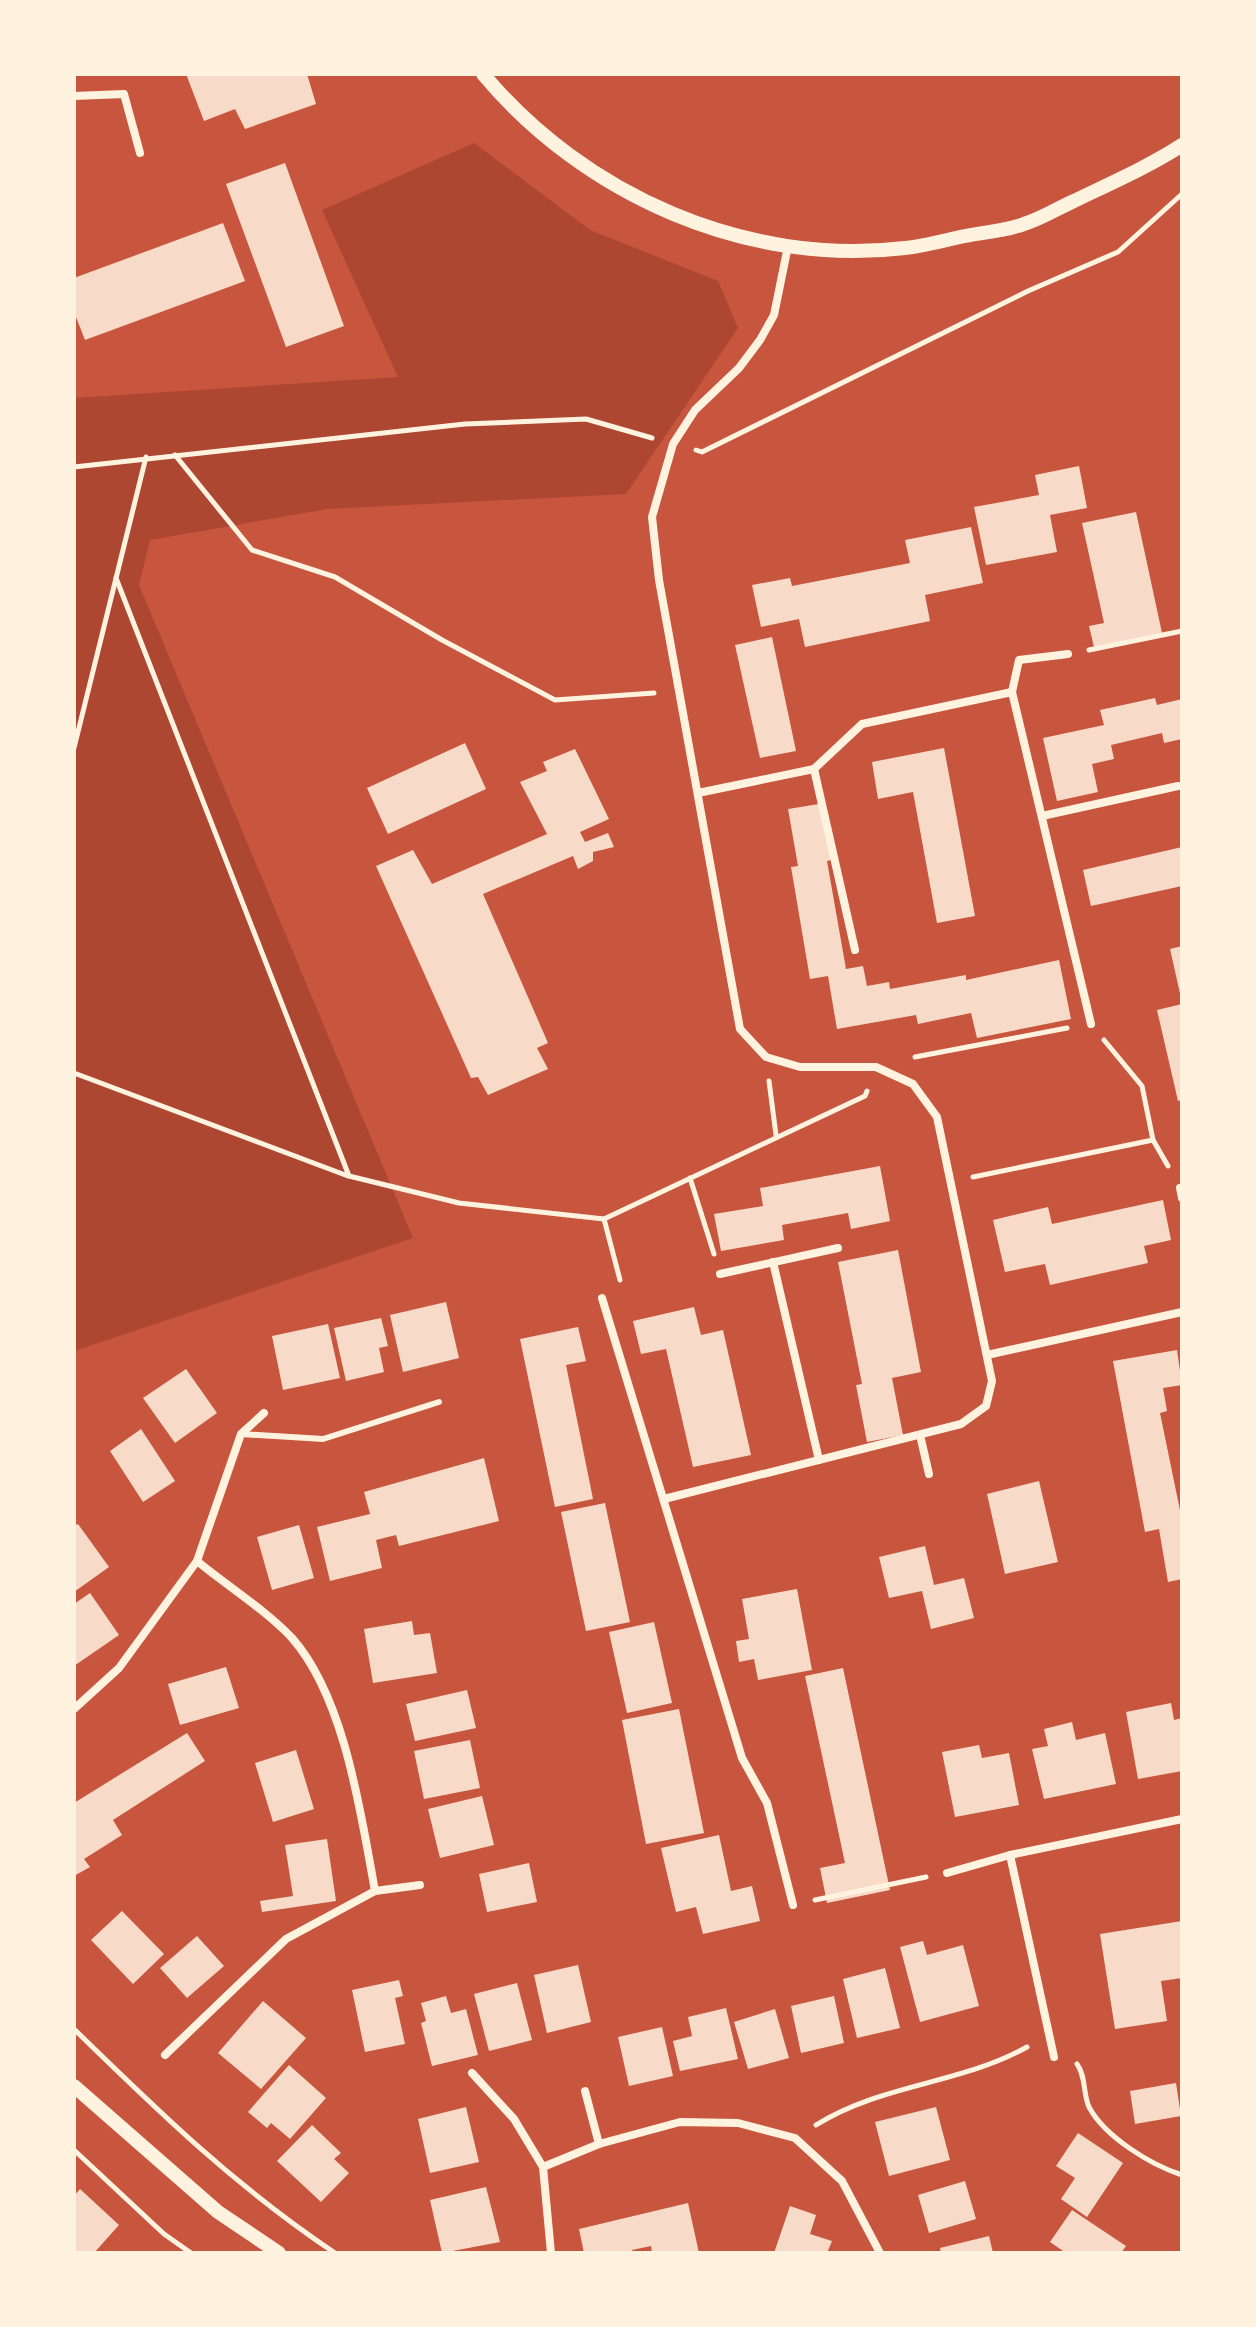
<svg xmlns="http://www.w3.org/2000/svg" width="1256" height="2327" font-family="Quicksand,sans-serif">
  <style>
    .green { fill: #ae4732 }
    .building { fill: #f7dbc8 }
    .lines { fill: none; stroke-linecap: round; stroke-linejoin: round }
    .path { stroke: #fff3e0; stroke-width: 5 }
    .service { stroke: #fff3e0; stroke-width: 6 }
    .minor { stroke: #fff3e0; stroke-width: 8 }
    .tertiary { stroke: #fff3e0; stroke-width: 14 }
  </style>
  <rect width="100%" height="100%" fill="#c8553d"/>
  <path class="green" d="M474,143l116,87 128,51 20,47 -112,166 -299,15 -177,31 -11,45 274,653 -339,113v-953l324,-21 -76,-167z"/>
  <g class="building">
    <path d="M186,74h121l9,30 -71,25 -10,-20 -31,12z"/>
    <path d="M285,163l59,163 -58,21 -60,-163z"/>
    <path d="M223,223l22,58 -160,59 -11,-28v-34z"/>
    <path d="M1079,466l8,42 -37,7 7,37 -71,13 -12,-58 65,-12 -4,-20z"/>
    <path d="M1136,512l26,121 -68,14 -5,-21 15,-3 -22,-100z"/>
    <path d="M971,527l12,56 -58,12 5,26 -125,26 -6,-28 -38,8 -9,-42 38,-7 2,8 118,-23 -5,-23z"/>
    <path d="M772,637l24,114 -36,7 -25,-113z"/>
    <path d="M1155,698l2,7 25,-6v40l-18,4 -2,-10 -51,12 3,14 -22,5 6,28 -41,9 -14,-63 61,-13 -4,-15z"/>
    <path d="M465,743l21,46 -98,45 -21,-46z"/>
    <path d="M944,748l31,168 -38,7 -24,-131 -35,7 -6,-37z"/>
    <path d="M575,749l34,70 -29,13 5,10 23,-9 6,14 -21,5v9l-15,8 -5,-13 -90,38 65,149 -11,5 11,21 -60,26 -10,-18 -7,1 -95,-212 37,-16 19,34 115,-50 -27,-52 27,-11 -4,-9z"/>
    <path d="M825,803l10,56 -8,2 19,108 17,-3 4,20 22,-4 1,7 76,-14v5l93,-20 12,59 -94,19 -6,-25 -53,11 -2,-9 -79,14 -9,-53 -18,3 -19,-112 7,-1 -10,-57z"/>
    <path d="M1182,847v39l-91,20 -8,-36z"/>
    <path d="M1182,946v52h-1l-11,-49z"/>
    <path d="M1182,1004v96l-4,1 -21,-91z"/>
    <path d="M880,1166l10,55 -39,8 -3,-16 -66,12 2,15 -63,11 -7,-37 49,-8 -3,-18z"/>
    <path d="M1163,1200l8,40 -27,6 4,17 -98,22 -5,-21 -40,8 -12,-52 55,-13 4,17z"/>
    <path d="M898,1250l23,122 -29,6 11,57 -36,7 -11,-57 6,-1 -24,-122z"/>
    <path d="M446,1302l13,56 -56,14 -13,-57z"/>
    <path d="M694,1307l7,28 22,-5 28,125 -58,12 -27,-118 -25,5 -8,-33z"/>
    <path d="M381,1318l7,28 -9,2 5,24 -38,9 -12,-53z"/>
    <path d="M328,1324l12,54 -57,12 -11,-54z"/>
    <path d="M578,1327l8,34 -20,4 27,134 -38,8 -35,-168z"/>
    <path d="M1177,1350l5,35 -19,3 4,23 -7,2 22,107v59l-14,3 -9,-53 -14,3 -32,-171z"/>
    <path d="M186,1369l31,44 -42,30 -32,-45z"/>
    <path d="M141,1429l34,52 -32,21 -33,-51z"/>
    <path d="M484,1458l15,63 -100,25 -3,-11 -20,5 6,28 -52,13 -13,-54 53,-13 -6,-22z"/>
    <path d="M1039,1481l19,81 -53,12 -18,-80z"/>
    <path d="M605,1503l25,119 -44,9 -25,-119z"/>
    <path d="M78,1524l31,43 -35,25v-66z"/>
    <path d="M299,1525l15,53 -42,12 -15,-53z"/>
    <path d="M925,1546l9,39 30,-7 10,40 -43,11 -9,-38 -33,7 -10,-41z"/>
    <path d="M797,1589l15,81 -54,10 -4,-21 -15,3 -3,-21 13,-2 -7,-40z"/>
    <path d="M90,1593l29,42 -45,31v-62z"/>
    <path d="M412,1621l2,14 16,-2 7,40 -64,10 -9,-54z"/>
    <path d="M654,1622l18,81 -45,10 -18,-81z"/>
    <path d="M226,1667l13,41 -59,17 -12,-41z"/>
    <path d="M843,1668l47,222 -63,13 -7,-35 25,-5 -40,-187z"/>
    <path d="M467,1690l9,38 -61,13 -9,-37z"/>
    <path d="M1171,1703l3,17 8,-2v53l-44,8 -12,-67z"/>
    <path d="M679,1709l25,124 -58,11 -24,-124z"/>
    <path d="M1072,1722l4,18 29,-7 11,51 -72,15 -12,-50 16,-3 -4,-17z"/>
    <path d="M187,1733l18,28 -92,59 9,15 -38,24 6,8 -16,9v-73z"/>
    <path d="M470,1740l10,48 -56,11 -10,-48z"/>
    <path d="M979,1745l3,13 27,-5 10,52 -64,12 -13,-65z"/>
    <path d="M296,1750l18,59 -41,13 -18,-59z"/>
    <path d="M482,1796l12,49 -54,13 -12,-49z"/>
    <path d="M719,1835l12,56 21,-5 8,35 -57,13 -7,-27 -20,5 -15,-64z"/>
    <path d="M327,1839l9,62 -74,11 -2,-11 33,-5 -8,-51z"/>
    <path d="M529,1863l8,39 -50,10 -8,-38z"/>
    <path d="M122,1911l42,43 -31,30 -42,-44z"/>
    <path d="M1182,1921v57l-21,3 6,40 -52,8 -15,-95z"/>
    <path d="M197,1936l27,30 -37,32 -27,-30z"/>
    <path d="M923,1941l4,14 36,-10 16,61 -59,16 -20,-75z"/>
    <path d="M578,1965l13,57 -44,11 -13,-58z"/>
    <path d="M885,1968l15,60 -43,10 -14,-59z"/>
    <path d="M399,1980l4,16 -8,2 10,46 -40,8 -13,-62z"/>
    <path d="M517,1983l15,57 -43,11 -15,-57z"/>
    <path d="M446,1996l5,17 15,-4 12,46 -46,11 -11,-43 5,-2 -5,-18z"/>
    <path d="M834,1996l10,47 -43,10 -10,-47z"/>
    <path d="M263,2001l43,37 -45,51 -43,-36z"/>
    <path d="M726,2008l12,51 -58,12 -7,-30 19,-5 -4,-19z"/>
    <path d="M775,2009l14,49 -41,11 -14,-47z"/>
    <path d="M662,2027l11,49 -44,10 -11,-49z"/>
    <path d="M289,2065l37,33 -36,41 -19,-16 -4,5 -19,-16z"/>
    <path d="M1176,2083l5,33 -46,8 -5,-33z"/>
    <path d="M466,2107l13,55 -49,11 -12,-54z"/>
    <path d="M936,2107l14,53 -61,16 -14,-54z"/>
    <path d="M312,2125l29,28 -7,6 15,14 -28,29 -44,-41z"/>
    <path d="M1078,2133l45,30 -36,54 -26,-18 14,-21 -19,-12z"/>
    <path d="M965,2181l11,38 -47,14 -11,-38z"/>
    <path d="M486,2187l14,55 -58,11 -12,-53z"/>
    <path d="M80,2189l39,36 -25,28h-20v-57z"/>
    <path d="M688,2203l11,50h-47l-1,-7 -19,4 1,3h-49l-5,-24z"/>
    <path d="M790,2206l26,9 -6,19 22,7 -5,12h-53z"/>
    <path d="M1072,2210l54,36 -5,7h-55l-16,-11z"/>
    <path d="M989,2236l4,17h-52l-1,-5z"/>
  </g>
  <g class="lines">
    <g class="path">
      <path d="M696,450l6,2 326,-161 90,-39 64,-58"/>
      <path d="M175,455l77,95 83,27 107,63 113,60 99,-7"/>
      <path d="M74,467l391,-43 121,-5 66,19"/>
      <path d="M116,578l233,598 110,27 145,16 261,-123 2,-5"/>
      <path d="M1089,650l93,-19"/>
      <path d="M74,748l72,-291"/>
      <path d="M915,1057l152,-29"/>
      <path d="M74,1073l274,103"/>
      <path d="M769,1081l7,54"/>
      <path d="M1153,1140l15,26"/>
      <path d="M973,1177l180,-37 -11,-54 -38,-46"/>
      <path d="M690,1178l24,76"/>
      <path d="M604,1219l16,61"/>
      <path d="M815,1900l111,-23"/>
      <path d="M74,2029c86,84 161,157 261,224"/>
      <path d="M1077,2064c9,12 6,30 12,43 16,30 62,58 93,68"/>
      <path d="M816,2125c65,-41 145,-41 211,-78"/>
      <path d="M74,2150l90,84 27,19"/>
    </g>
    <path class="service" d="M241,1434l82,5 116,-37"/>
    <g class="minor">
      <path d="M74,96l50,-2 16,59"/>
      <path d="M1068,654l-49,6 -7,32 79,332"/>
      <path d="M814,769l41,181"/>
      <path d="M698,793l116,-24 48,-45 150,-32"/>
      <path d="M1042,816l136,-30"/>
      <path d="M1180,1188l2,10"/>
      <path d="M773,1262l46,198"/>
      <path d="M720,1274l118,-26"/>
      <path d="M602,1298l140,460 25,45 26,102"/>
      <path d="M987,1355l195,-43"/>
      <path d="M920,1435l9,39"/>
      <path d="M664,1499l297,-75 25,-18 6,-25 -55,-264 -24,-33 -37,-17h-76l-34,-10 -26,-28 -81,-449 -7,-63 21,-73 22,-34 44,-42 21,-28 14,-25 14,-69"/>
      <path d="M197,1561c29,24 70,50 95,77 53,60 69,177 83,253"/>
      <path d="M74,1709l45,-41 78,-107 44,-127 23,-21"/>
      <path d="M1010,1855l44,202"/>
      <path d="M947,1873l63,-18 172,-36"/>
      <path d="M165,2055l121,-116 89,-48 45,-6"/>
      <path d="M472,2073l42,46 29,48 8,86"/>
      <path d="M585,2091l14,53"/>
      <path d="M543,2167l56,-23 81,-22 58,1 57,15 47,43 38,72"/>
    </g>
    <g class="tertiary">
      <path d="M483,74c101,121 263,193 422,174 20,-2 40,-8 60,-12 19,-4 41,-5 59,-12 17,-5 34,-16 50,-23 37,-18 74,-34 108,-56"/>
      <path d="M74,2086l144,126 61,41"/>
    </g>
  </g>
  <rect width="1256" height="2327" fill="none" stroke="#fff3e0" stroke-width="152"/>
</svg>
